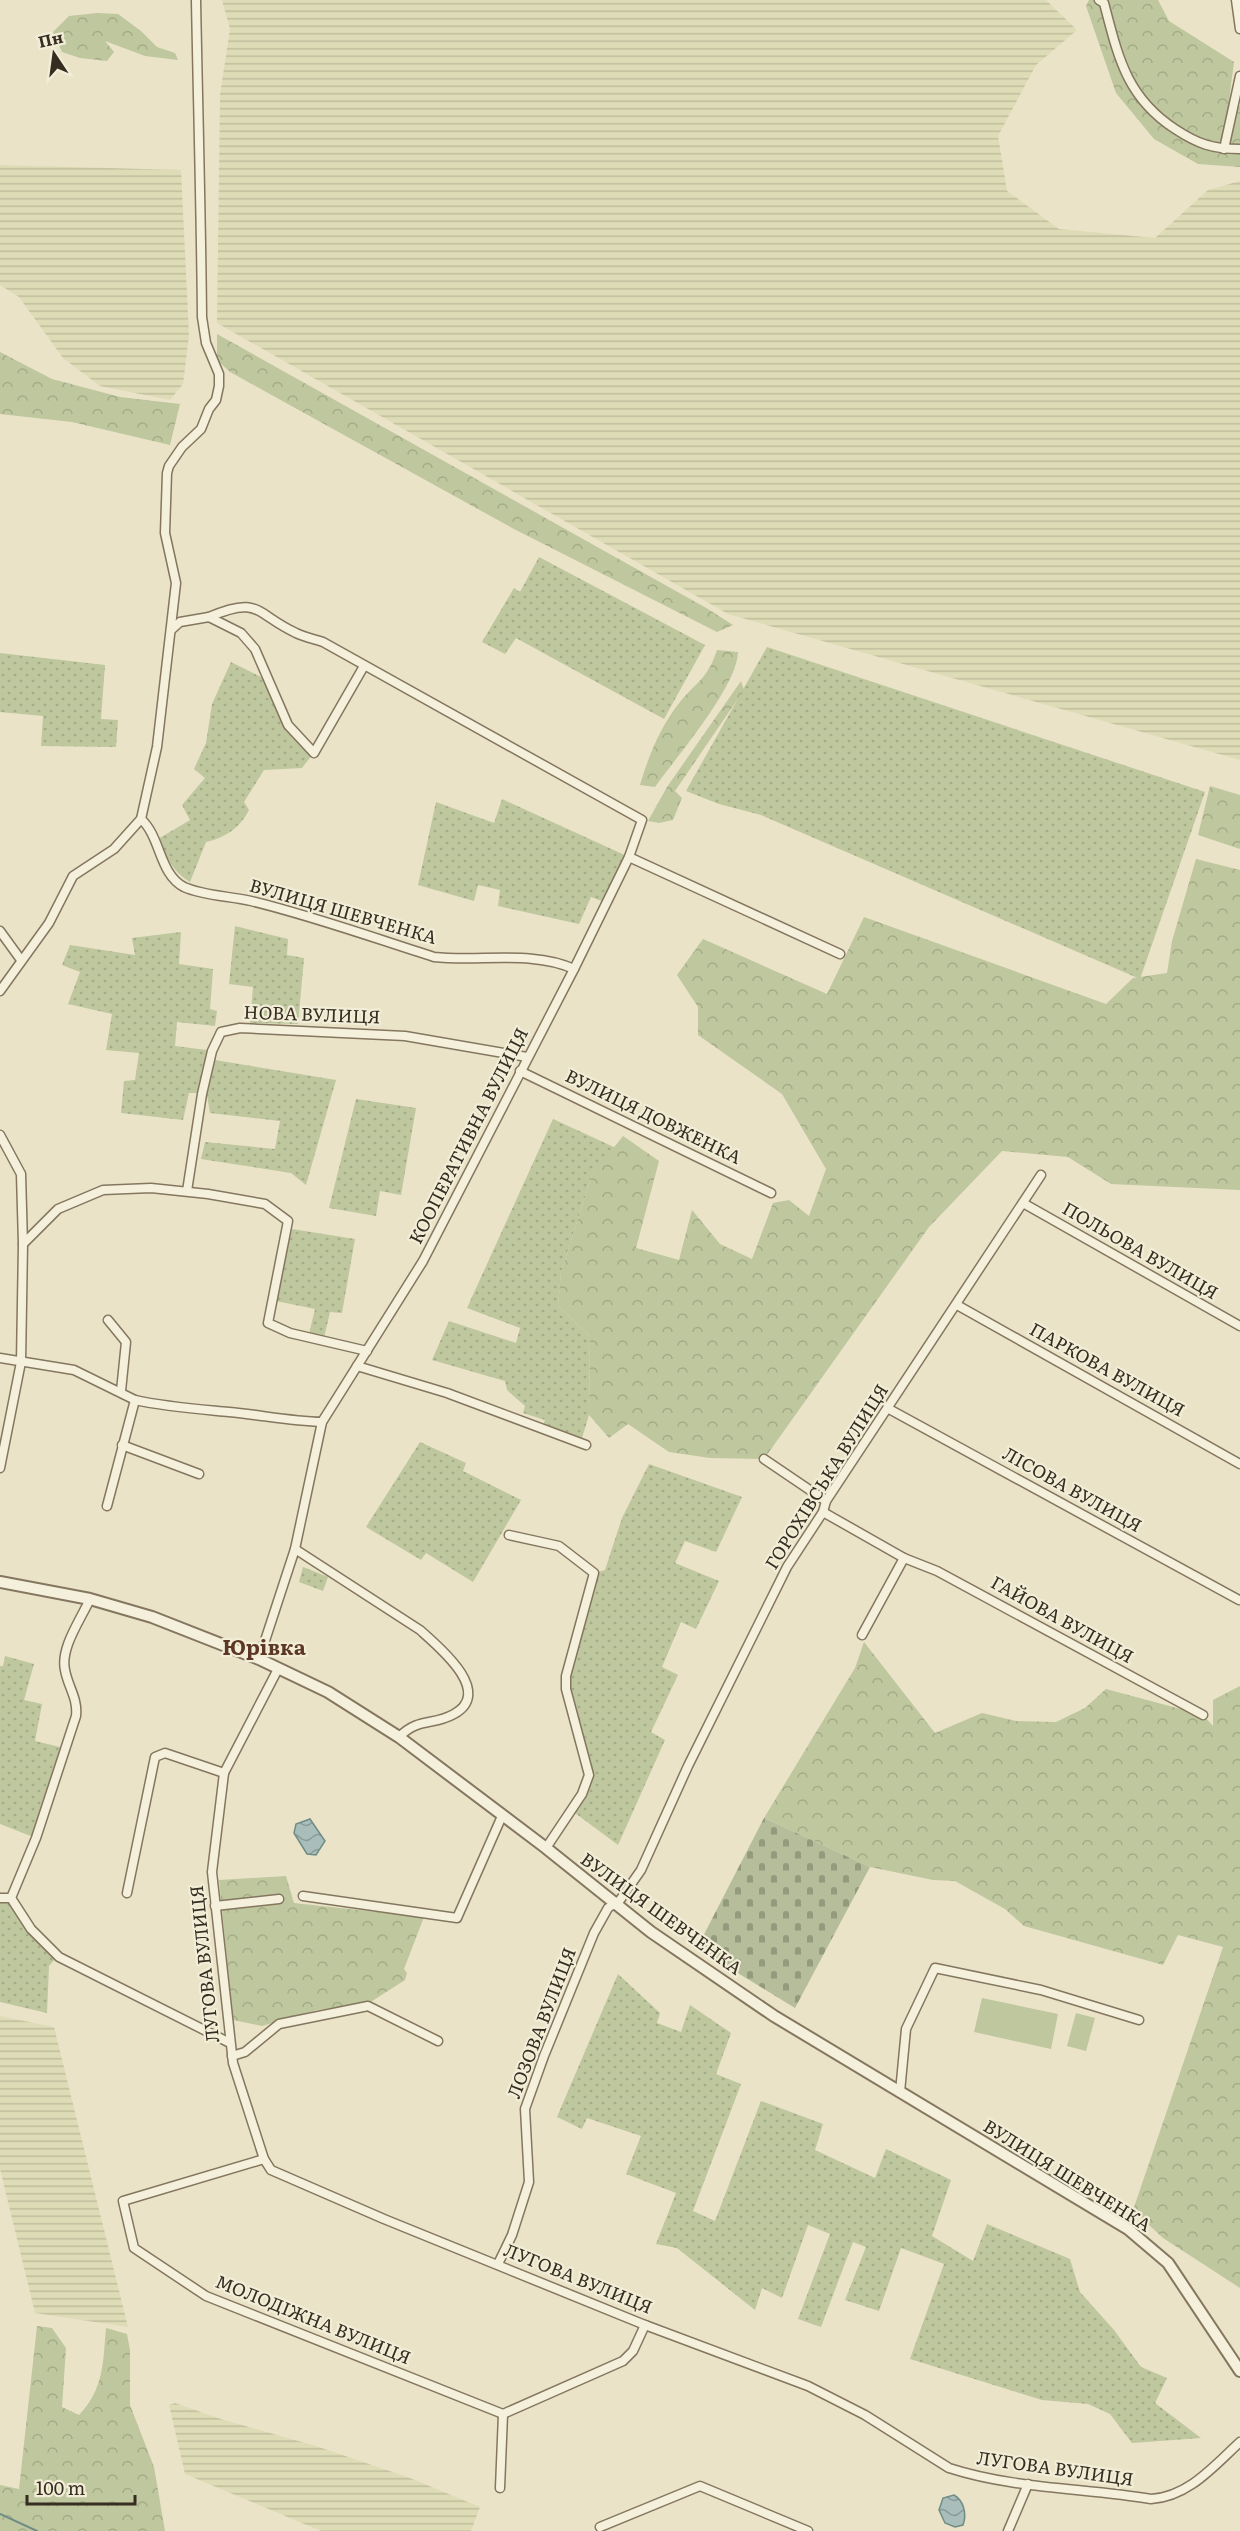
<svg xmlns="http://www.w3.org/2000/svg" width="1240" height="2531" font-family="Literata,serif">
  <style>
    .farmland { fill: url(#farmland-rules) }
    .green { fill: url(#green-dots) }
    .forest { fill: url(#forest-crowns) }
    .cemetery { fill: url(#cemetery-stones) }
    .pitch { fill: #bec79d }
    .water { fill: url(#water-waves); stroke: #708c87; stroke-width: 1.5 }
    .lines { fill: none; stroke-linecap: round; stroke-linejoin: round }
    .stream { stroke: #708c87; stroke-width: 2 }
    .minor-casing { stroke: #84765f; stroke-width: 11 }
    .tertiary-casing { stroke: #84765f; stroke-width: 14 }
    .minor { stroke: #f5f0db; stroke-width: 8 }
    .tertiary { stroke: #f5f0db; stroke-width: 10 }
    .labels { text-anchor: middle; stroke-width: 4.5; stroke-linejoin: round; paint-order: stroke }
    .street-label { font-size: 18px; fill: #362d21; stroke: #f2edd7 }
    .quarter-label { font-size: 21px; font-weight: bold; fill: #5d3725; stroke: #f2edd7 }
  </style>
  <defs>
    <pattern id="farmland-rules" width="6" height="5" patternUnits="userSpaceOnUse" patternTransform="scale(1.5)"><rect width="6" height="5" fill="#dedcb6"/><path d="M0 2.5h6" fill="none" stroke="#bfbd9c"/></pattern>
    <pattern id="green-dots" width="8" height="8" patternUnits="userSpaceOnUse" patternTransform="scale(1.5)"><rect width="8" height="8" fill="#bec79d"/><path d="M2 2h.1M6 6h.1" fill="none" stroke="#a4ab87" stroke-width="1.8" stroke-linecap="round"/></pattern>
    <pattern id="forest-crowns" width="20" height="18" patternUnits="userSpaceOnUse" patternTransform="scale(1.5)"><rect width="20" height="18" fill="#bec79d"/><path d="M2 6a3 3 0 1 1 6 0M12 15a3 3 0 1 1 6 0" fill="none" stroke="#a4ab87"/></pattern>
    <pattern id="cemetery-stones" width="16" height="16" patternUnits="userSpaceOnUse" patternTransform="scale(1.5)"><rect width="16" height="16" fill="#b5bd9b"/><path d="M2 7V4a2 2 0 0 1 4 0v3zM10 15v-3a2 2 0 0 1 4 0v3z" fill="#949a7e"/></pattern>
    <pattern id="water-waves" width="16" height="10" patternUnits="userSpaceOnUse" patternTransform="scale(1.5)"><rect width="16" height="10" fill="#a9beba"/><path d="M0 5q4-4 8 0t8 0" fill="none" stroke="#8a9b97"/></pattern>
  </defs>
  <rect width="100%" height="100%" fill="#eae3c8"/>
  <g class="farmland">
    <path d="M222,0h824l31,30 -41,35 -38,71 9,55 52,38 96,9 53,-48 32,-9v579l-512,-146 -511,-291 3,-228 10,-66z"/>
    <path d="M0,165l181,5 8,165 -6,49 -13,16 -70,-14 -37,-28 -44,-61 -19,-12z"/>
    <path d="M0,2016l54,11 74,300 -93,-14 -35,-144z"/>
    <path d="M175,2403l46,16 95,27 94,32 70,29 -9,24h-150l-136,-57 -16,-69z"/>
  </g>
  <g class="green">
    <path d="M539,557l166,88 -41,74 -148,-81 -11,16 -23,-12 32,-54 6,4z"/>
    <path d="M767,647l438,145 -65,187 -379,-164 -42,-11 -33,-13z"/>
    <path d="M0,653l105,12 -4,54 17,1 -2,27 -75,-1 2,-30 -43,-4z"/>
    <path d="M231,662l32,16 21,46 28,31 -10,13 -38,2 -20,32 5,8c-8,17 -24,28 -43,32l-16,40c-17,-10 -24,-25 -32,-43l32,-19 -8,-15 23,-27 -11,-9 12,-26 6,-39z"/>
    <path d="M502,799l127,58 -22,46 -16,-6 -12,27 -81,-18 2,-16 -22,-5 -4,16 -56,-16 18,-83 58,21z"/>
    <path d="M235,926l53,13 -1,16 17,3 -6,66 -48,-1 3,-36 -24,-3z"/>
    <path d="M181,932l-2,32 34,5 -3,40 7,2 -2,15 -38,-4 -2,24 32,4 -9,43h-9l-6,27 -62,-7 3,-32 11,-1 4,-27 -33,-3 6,-36 -44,-10 12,-32 -18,-7 8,-20 65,10 -3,-17z"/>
    <path d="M215,1060l121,20 -30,105 -15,-12 -90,-14 4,-17 70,7 5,-28 -70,-8 -3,-18z"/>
    <path d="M356,1099l60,9 -15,87 -21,-4 -4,25 -47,-8z"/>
    <path d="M553,1119l63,29 -24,27 -31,97 -3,34 32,30 -1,79 -7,23 -39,-13 2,-5 -22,-7 2,-7 -18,-16 -2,-9 -73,-21 17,-39 67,22 4,-15 -53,-20z"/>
    <path d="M292,1229l63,10 -13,74 -12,-1 -6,26 -15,-4 6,-25 -39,-8z"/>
    <path d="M420,1442l46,21 -3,8 58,29 -48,82 -47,-29 -5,7 -55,-33z"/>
    <path d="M649,1464l93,33 -26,55 -31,-11 -10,22 44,18 -23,48 -15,-7 -19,45 16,8 -27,57 14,8 -47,105 -47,-35 18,-35 -23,-86 28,-116 11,-3 17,-52z"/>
    <path d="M303,1567l25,10 -5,14 -24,-9z"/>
    <path d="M5,1656l29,8 -10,36 18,4 -7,37 29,7 -28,90 -36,-14v-158h3z"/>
    <path d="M0,1898h11l44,61 -6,7 -2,47 -47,-11z"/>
    <path d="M618,1974l42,39 -3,10 24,9 9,-27 41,28 -15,41 25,10 -48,127 22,10 46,-120 62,23 -8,26 60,28 11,-29 65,31 -19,56 41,25 14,-37 83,35 10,33 34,38 27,37 26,11 -12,25 46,35 -69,5 -22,-29 -22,-10 -46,-4 -132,-41 34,-95 -43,-16 -22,63 -34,-11 21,-53 -13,-5 -32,85 -23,-8 32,-85 -22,-9 -26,73 -20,-10 -7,22 -78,-62 -21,-4 20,-51 -50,-19 15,-38 -54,-18 -5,11 -25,-12z"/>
  </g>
  <g class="forest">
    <path d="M1089,0h69l11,21 65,41 -5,38 11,6v61l-42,-3 -44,-25 -38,-46 -30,-87z"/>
    <path d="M97,13l21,1 23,17 16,16 18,6 3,7 -33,-4 -40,-15 9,11 -7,9 -27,-3 -18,-6 -9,-20 16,-16z"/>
    <path d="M217,334l491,275 25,16 -16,7 -203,-103 -284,-157 -13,-12z"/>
    <path d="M0,352l52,27 68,18 60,7 -10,41 -98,-23 -72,-8z"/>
    <path d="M717,650l21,2c-1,35 -61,104 -83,135l-15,-2c8,-28 21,-60 40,-83 18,-22 27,-22 37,-52z"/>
    <path d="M741,681l3,9 -69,101 7,7 -9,22 -14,3 -11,-2 19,-34z"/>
    <path d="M1210,786l30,9v54l-42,-14z"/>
    <path d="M1196,859l44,11v320l-129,-6 -43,-27 -66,-6 -73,76 -165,232 -54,-1 -41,-6 -41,-28 -19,14 -20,-23 1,-79 -32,-30 3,-34 31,-97 31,-39 36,25 -23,87 43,12 13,-50 28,34 32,15 21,-56 16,-3 20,16 17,-47 -44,-75 -84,-59v-28l-21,-32 26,-36 124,55 37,-77 242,87 27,-26 34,-5 5,-32z"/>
    <path d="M864,1642l71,91 47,-20 34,8 40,1 29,-14 21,-19 97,26 10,11v-26l27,-14v602l-77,-50 -30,-28 90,-263 -45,-12 -15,30 -139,-39 -19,-17 -50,-28 -22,-1 -63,-13 -106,-49 91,-150z"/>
    <path d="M286,1876l8,27 130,14 -20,52 3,4 -2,7 -36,23 -52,7 -55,16 -29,-6 -14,-140z"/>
    <path d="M37,2326l15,2 14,20 -4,59 17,8c25,-26 24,-53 27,-87l21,6 3,16v55l24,62 11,64h-165v-46l19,4z"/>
  </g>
  <path class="cemetery" d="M764,1818l106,49 -75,141 -98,-60z"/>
  <g class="pitch">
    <path d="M982,1998l76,16 -7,35 -77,-17z"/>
    <path d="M1076,2013l19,5 -9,33 -19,-5z"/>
  </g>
  <g class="water">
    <path d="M310,1819l15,22 -9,14 -9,-1 -13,-21 2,-9z"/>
    <path d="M954,2495c10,6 13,19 9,30l-8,2 -10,-4 -6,-13 4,-12z"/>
  </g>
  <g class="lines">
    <path class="stream" d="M0,2514l37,17"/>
    <defs>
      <g id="minor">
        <path d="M1099,0l5,3c14,53 22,94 71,126 23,15 37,20 65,20"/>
        <path d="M1236,0l4,29"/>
        <path d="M1224,149l16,-73"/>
        <path d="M209,617c51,-22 46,-3 87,16 8,4 18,6 27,9l319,178 -13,37 -55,112 -151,292 -101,161 -27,127 -36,110"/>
        <path d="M171,630l9,-8 29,-5 32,16 14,16 33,76 26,28 50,-87"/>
        <path d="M141,819c20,18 18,55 43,68 20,9 46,9 67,14 62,15 123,37 183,56 45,5 99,-7 140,12"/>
        <path d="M629,857l211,97"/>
        <path d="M0,931l21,29"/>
        <path d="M0,991l49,-68 24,-47 41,-27 27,-30 16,-72 19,-164 -11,-50 2,-60 2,-7 13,-19 19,-18 8,-20 7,-9 3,-14v-12l-13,-31 -4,-26c-1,-106 -4,-212 -6,-317"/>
        <path d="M520,1071l251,122"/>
        <path d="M0,1135l21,39 2,70 -2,118 -21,106"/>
        <path d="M187,1191l15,-97 10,-43 9,-19 19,-4 165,8 122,21"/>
        <path d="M1023,1203l217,123"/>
        <path d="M23,1244l35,-35 45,-19 48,-2 57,6 57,10 23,17 -20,102 22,10 77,18"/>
        <path d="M957,1305l283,159"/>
        <path d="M108,1320l18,22 -5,49"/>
        <path d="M0,1358l74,12 61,30 -28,106"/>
        <path d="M357,1366l90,27 139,52"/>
        <path d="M135,1400c32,7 62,9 94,12 32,3 61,9 93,10"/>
        <path d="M889,1409l350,191"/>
        <path d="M122,1445l77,29"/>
        <path d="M764,1459l62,42"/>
        <path d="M823,1512l81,46 33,13 266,144"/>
        <path d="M509,1535l50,11 35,27 -28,103v13l23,86 -7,19 -36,54"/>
        <path d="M295,1549l125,81c19,17 74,62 34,84 -21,12 -35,3 -55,23"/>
        <path d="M862,1635l42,-77"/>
        <path d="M278,1669l-54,104 -12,99 21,191 31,96 7,11 113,49 261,106 163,61 57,29 84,53c65,21 136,20 202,31 37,-2 63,-33 89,-57"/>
        <path d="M127,1893l28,-136 10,-4 59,20"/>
        <path d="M303,1896l154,22 45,-102"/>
        <path d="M0,1898h11l20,31 28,28 171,86"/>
        <path d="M11,1898l25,-60 40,-122c2,-18 -8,-29 -11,-46 -5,-22 16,-51 25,-71"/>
        <path d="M215,1906l64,-7"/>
        <path d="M232,2056l13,-4 34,-28 89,-18 70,35"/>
        <path d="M900,2092l6,-63 29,-61 106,22 98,30"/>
        <path d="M264,2159l-141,42 11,47 72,48 297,118 120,-53 10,-10 12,-26"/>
        <path d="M498,2264l14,-29 17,-53 -4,-73 19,-53 50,-123 14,-25 12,-8 21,-30 47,-104 99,-199 36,-55 3,-11 215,-326"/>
        <path d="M500,2488l3,-74"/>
        <path d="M600,2527l100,-41 108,45"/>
        <path d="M1008,2531l20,-47"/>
      </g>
      <path id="tertiary" d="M0,1582l90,17 62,18 107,42 69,33 71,45 147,111 105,84 123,84 354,213 40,34 72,108"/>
    </defs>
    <use href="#minor" class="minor-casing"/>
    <use href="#tertiary" class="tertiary-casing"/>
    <use href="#minor" class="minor"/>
    <use href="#tertiary" class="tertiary"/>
  </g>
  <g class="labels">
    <g class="street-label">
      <text transform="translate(343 912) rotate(16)" y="6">ВУЛИЦЯ ШЕВЧЕНКА</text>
      <text transform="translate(312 1015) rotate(2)" y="6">НОВА ВУЛИЦЯ</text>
      <text transform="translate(653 1117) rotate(26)" y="6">ВУЛИЦЯ ДОВЖЕНКА</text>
      <text transform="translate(469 1136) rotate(-63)" y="6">КООПЕРАТИВНА ВУЛИЦЯ</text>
      <text transform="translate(1140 1251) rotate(30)" y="6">ПОЛЬОВА ВУЛИЦЯ</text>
      <text transform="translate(1107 1370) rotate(29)" y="6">ПАРКОВА ВУЛИЦЯ</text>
      <text transform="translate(827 1477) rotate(-58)" y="6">ГОРОХІВСЬКА ВУЛИЦЯ</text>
      <text transform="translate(1072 1490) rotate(29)" y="6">ЛІСОВА ВУЛИЦЯ</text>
      <text transform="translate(1062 1620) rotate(29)" y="6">ГАЙОВА ВУЛИЦЯ</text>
      <text transform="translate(661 1914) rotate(36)" y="6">ВУЛИЦЯ ШЕВЧЕНКА</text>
      <text transform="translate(205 1964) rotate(-96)" y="6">ЛУГОВА ВУЛИЦЯ</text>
      <text transform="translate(542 2023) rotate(-69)" y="6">ЛОЗОВА ВУЛИЦЯ</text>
      <text transform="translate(1067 2176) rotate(32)" y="6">ВУЛИЦЯ ШЕВЧЕНКА</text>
      <text transform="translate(578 2279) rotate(22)" y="6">ЛУГОВА ВУЛИЦЯ</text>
      <text transform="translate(313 2320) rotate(22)" y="6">МОЛОДІЖНА ВУЛИЦЯ</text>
      <text transform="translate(1055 2469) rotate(8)" y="6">ЛУГОВА ВУЛИЦЯ</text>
    </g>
    <g class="quarter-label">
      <text x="264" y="1655">Юрівка</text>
    </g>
  </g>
  <g transform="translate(54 54) rotate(347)" stroke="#f2edd7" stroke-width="4.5" paint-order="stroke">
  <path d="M0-4.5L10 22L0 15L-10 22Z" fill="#362d21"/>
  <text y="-9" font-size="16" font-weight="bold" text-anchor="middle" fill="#362d21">Пн</text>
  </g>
  <path d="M27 2495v9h108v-9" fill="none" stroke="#362d21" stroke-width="3"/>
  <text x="36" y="2495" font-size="18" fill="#362d21" stroke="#f2edd7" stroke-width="4.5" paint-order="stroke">100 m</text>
</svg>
